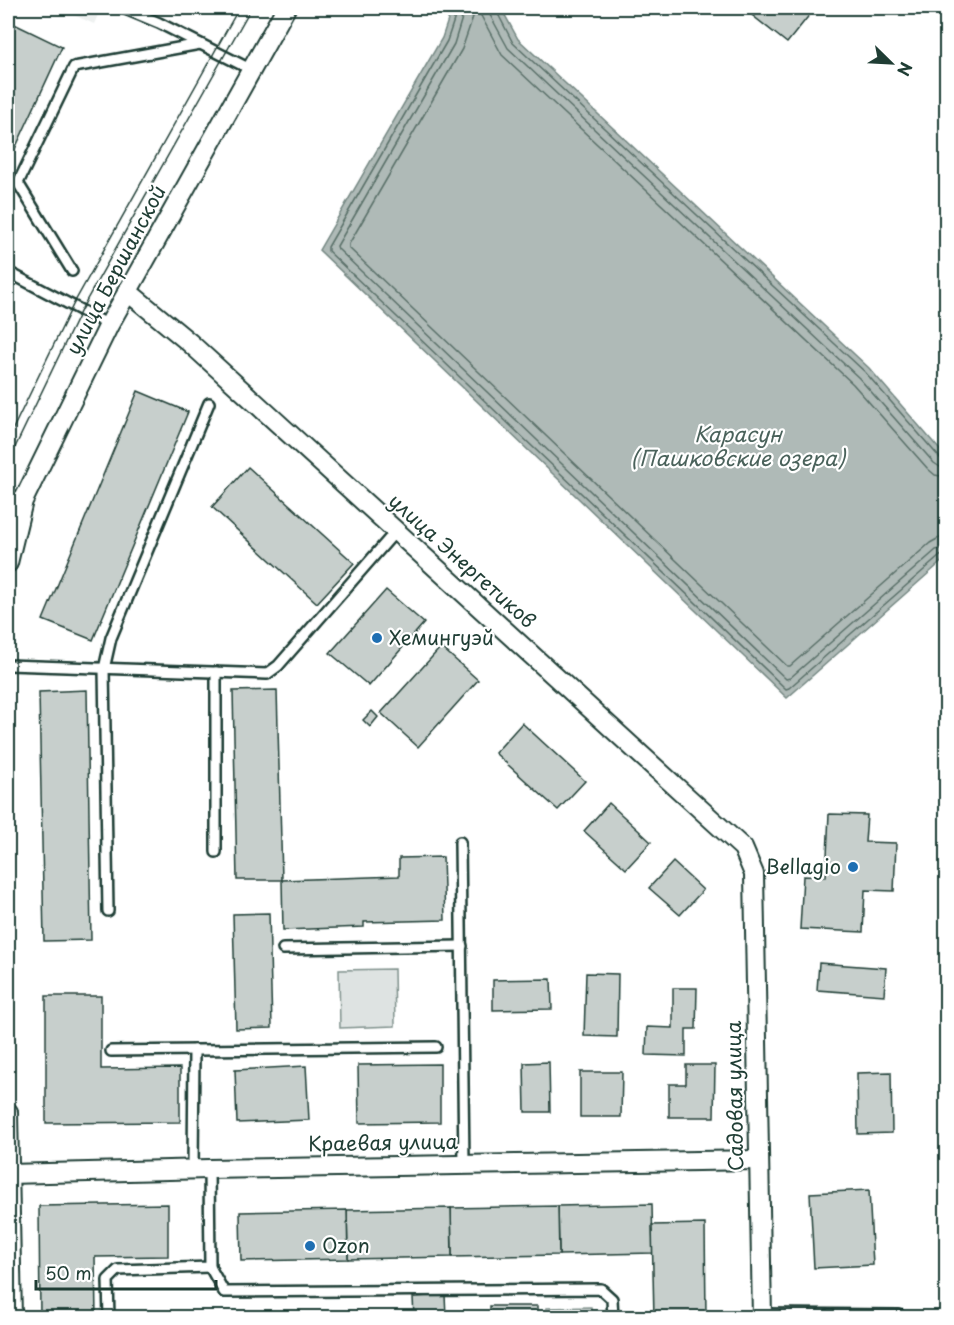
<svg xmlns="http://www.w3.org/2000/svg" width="954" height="1325" font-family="'Playpen Sans',sans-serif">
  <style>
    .built { fill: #eef1f0 }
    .green { fill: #dee3e2; stroke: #7e908b; stroke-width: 1.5 }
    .water { fill: #afbab7; stroke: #758883; stroke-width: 1.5 }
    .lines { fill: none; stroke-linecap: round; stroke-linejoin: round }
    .shore { stroke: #596f68; stroke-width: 1.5 }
    .building { fill: #c7cfcc; stroke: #1f3d34; stroke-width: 1.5 }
    .service-casing { stroke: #1f3d34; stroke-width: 14 }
    .minor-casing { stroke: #1f3d34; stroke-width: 22 }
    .service { stroke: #fff; stroke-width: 9 }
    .minor { stroke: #fff; stroke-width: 18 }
    .tram { stroke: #1f3d34; stroke-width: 1.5 }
    .poi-dot { fill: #1f6fb2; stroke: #fff; stroke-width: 2 }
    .labels { text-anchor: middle; stroke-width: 4.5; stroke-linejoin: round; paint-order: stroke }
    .street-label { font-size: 20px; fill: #1f3d34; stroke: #fff }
    .poi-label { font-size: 20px; fill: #1f3d34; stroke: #fff; text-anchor: start }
    .water-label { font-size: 21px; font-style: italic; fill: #4a625b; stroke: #fff }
  </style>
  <rect width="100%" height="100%" fill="#fff"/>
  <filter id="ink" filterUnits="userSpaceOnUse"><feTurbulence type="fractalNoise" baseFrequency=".0167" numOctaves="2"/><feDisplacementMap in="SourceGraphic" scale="12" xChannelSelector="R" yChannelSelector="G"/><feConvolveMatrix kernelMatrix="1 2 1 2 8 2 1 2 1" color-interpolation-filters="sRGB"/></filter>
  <g filter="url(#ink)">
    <path class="built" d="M58,8H101L94,24Z"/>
    <g class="green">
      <path d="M394,969L395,1026L340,1028L339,970Z"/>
      <path d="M591,1307L592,1317H546V1308Z"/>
    </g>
    <path class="water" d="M452,8H501L518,39L869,368L946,457V558L787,698L319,250L442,38Z"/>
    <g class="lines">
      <g class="shore">
        <path d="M458,8L447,41L328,247V251L786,689L789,688L940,556L946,554"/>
        <path d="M465,8L454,44L337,246L338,249L786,679L790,678L936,550L946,547"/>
        <path d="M489,8L490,15L508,48L859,378L934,463L940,467L946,468"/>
        <path d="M496,8L497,12L513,43L865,372L940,458L946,460"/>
        <path d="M946,477L935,475L928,469L853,384L502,55L479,12L475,11L462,49L349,244V248L787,666H790L930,543L939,538H946"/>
      </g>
    </g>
    <g class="building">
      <path d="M752,8H815L787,43L748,12Z"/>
      <path d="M8,21L62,47L8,164Z"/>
      <path d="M138,391L188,412L93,640L43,620Z"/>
      <path d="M248,467L354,563L317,603L212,507Z"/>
      <path d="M386,590L424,623L369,686L330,653Z"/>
      <path d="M441,647L478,680L418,747L381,713Z"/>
      <path d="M87,690L91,940L44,941L39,692Z"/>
      <path d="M277,690L282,880H237L233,691Z"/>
      <path d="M372,711L378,717L370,727L363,720Z"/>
      <path d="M522,723L585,781L558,810L495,753Z"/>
      <path d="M609,803L651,842L626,869L584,831Z"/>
      <path d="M829,814L867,815L865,842L896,843L894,891L865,890L863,932L800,929L803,876L826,877Z"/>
      <path d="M443,857L445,920L364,922V927L283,930L282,880L399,876V858Z"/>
      <path d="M673,862L703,890L680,915L649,888Z"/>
      <path d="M269,913L272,1028L236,1029L233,914Z"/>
      <path d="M819,963L886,968L884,995L817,990Z"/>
      <path d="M586,973L618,974L617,1037L584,1036Z"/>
      <path d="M551,979L552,1009L493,1010V980Z"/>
      <path d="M673,988H697L696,1029H686V1056L646,1055L647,1027L673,1028Z"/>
      <path d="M46,996H101V1069L180,1068V1122L46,1123Z"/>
      <path d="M549,1062L550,1112H525L524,1063Z"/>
      <path d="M440,1064V1122L359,1123L358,1065Z"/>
      <path d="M686,1065H715L714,1117H669V1084H686Z"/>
      <path d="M306,1066L309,1120L237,1123L235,1070Z"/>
      <path d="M580,1072H622L621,1117H580Z"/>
      <path d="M891,1072L892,1133L858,1134L857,1073Z"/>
      <path d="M869,1190L873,1265L814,1268L810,1193Z"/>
      <path d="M168,1204V1256L95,1257L96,1318H40L39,1206Z"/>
      <path d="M652,1204L653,1253L559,1255L558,1206Z"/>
      <path d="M558,1206L559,1255L452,1257L451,1208Z"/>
      <path d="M451,1208L452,1257L348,1259L347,1210Z"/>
      <path d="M347,1210L348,1259L241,1261L240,1212Z"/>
      <path d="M705,1224L706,1317L654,1318L652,1225Z"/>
      <path d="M445,1295L446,1317L414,1318L413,1297Z"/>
      <rect x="490" y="1306" width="47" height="12"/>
    </g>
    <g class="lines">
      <g class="service-casing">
        <g id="service">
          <path d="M123,8L159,23L252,70"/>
          <path d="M72,271L18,183L74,67L200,44"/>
          <path d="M8,272L109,325"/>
          <path d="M8,493L23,501"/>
          <path d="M8,665L267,674L278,666L395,532"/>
          <path d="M216,672V852"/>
          <path d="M460,842L464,1164"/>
          <path d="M108,911L104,669L111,638L209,403"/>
          <path d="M283,949L462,946"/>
          <path d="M111,1051L436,1047"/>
          <path d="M193,1169L194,1050"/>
          <path d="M210,1267L224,1292L601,1289L612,1299L613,1318"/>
          <path d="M762,1314L899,1315L901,1318"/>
          <path d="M109,1318L108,1280L118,1270L210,1267L209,1169"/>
        </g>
      </g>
      <g class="minor-casing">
        <g id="minor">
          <path d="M127,291L190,343L743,848L754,874L762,1318"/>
          <path d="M8,563L23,501L109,325L286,8"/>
          <path d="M8,1112L12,1318"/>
          <path d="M8,1174L209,1169L759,1160"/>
        </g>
      </g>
      <use href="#service" class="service"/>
      <use href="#minor" class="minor"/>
      <g class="tram">
        <path d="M8,439L73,305L239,8"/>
        <path d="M8,462L81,310L251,8"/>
      </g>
    </g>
  </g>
  <g class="poi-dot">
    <circle cx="377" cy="638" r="6"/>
    <circle cx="853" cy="867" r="6"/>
    <circle cx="310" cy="1246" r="6"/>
  </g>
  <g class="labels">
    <g class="street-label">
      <text transform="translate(116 270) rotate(-62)" y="7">улица Бершанской</text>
      <text transform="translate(462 561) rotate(42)" y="7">улица Энергетиков</text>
      <text transform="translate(735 1096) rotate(-91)" y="7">Садовая улица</text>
      <text transform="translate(383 1143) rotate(-1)" y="7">Краевая улица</text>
    </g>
    <g class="poi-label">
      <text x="389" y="645">Хемингуэй</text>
      <text x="841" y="874" text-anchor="end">Bellagio</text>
      <text x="322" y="1253">Ozon</text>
    </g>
    <g class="water-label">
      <text x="738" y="442">Карасун<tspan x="738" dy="24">(Пашковские озера)</tspan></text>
    </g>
  </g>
  <rect width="954" height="1325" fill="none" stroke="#fff" stroke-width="30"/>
  <rect x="15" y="15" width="924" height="1295" fill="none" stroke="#1f3d34" stroke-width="2" filter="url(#ink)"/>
  <g transform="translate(891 63) rotate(114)" stroke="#ffffff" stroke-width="4.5" paint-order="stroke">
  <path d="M0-4.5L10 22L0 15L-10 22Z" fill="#1f3d34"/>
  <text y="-9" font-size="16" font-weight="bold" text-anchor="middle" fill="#1f3d34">N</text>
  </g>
  <path d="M36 1280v9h180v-9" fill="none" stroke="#1f3d34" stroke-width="3"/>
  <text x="45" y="1280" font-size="18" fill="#1f3d34" stroke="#ffffff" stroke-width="4.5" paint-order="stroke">50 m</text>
</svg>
